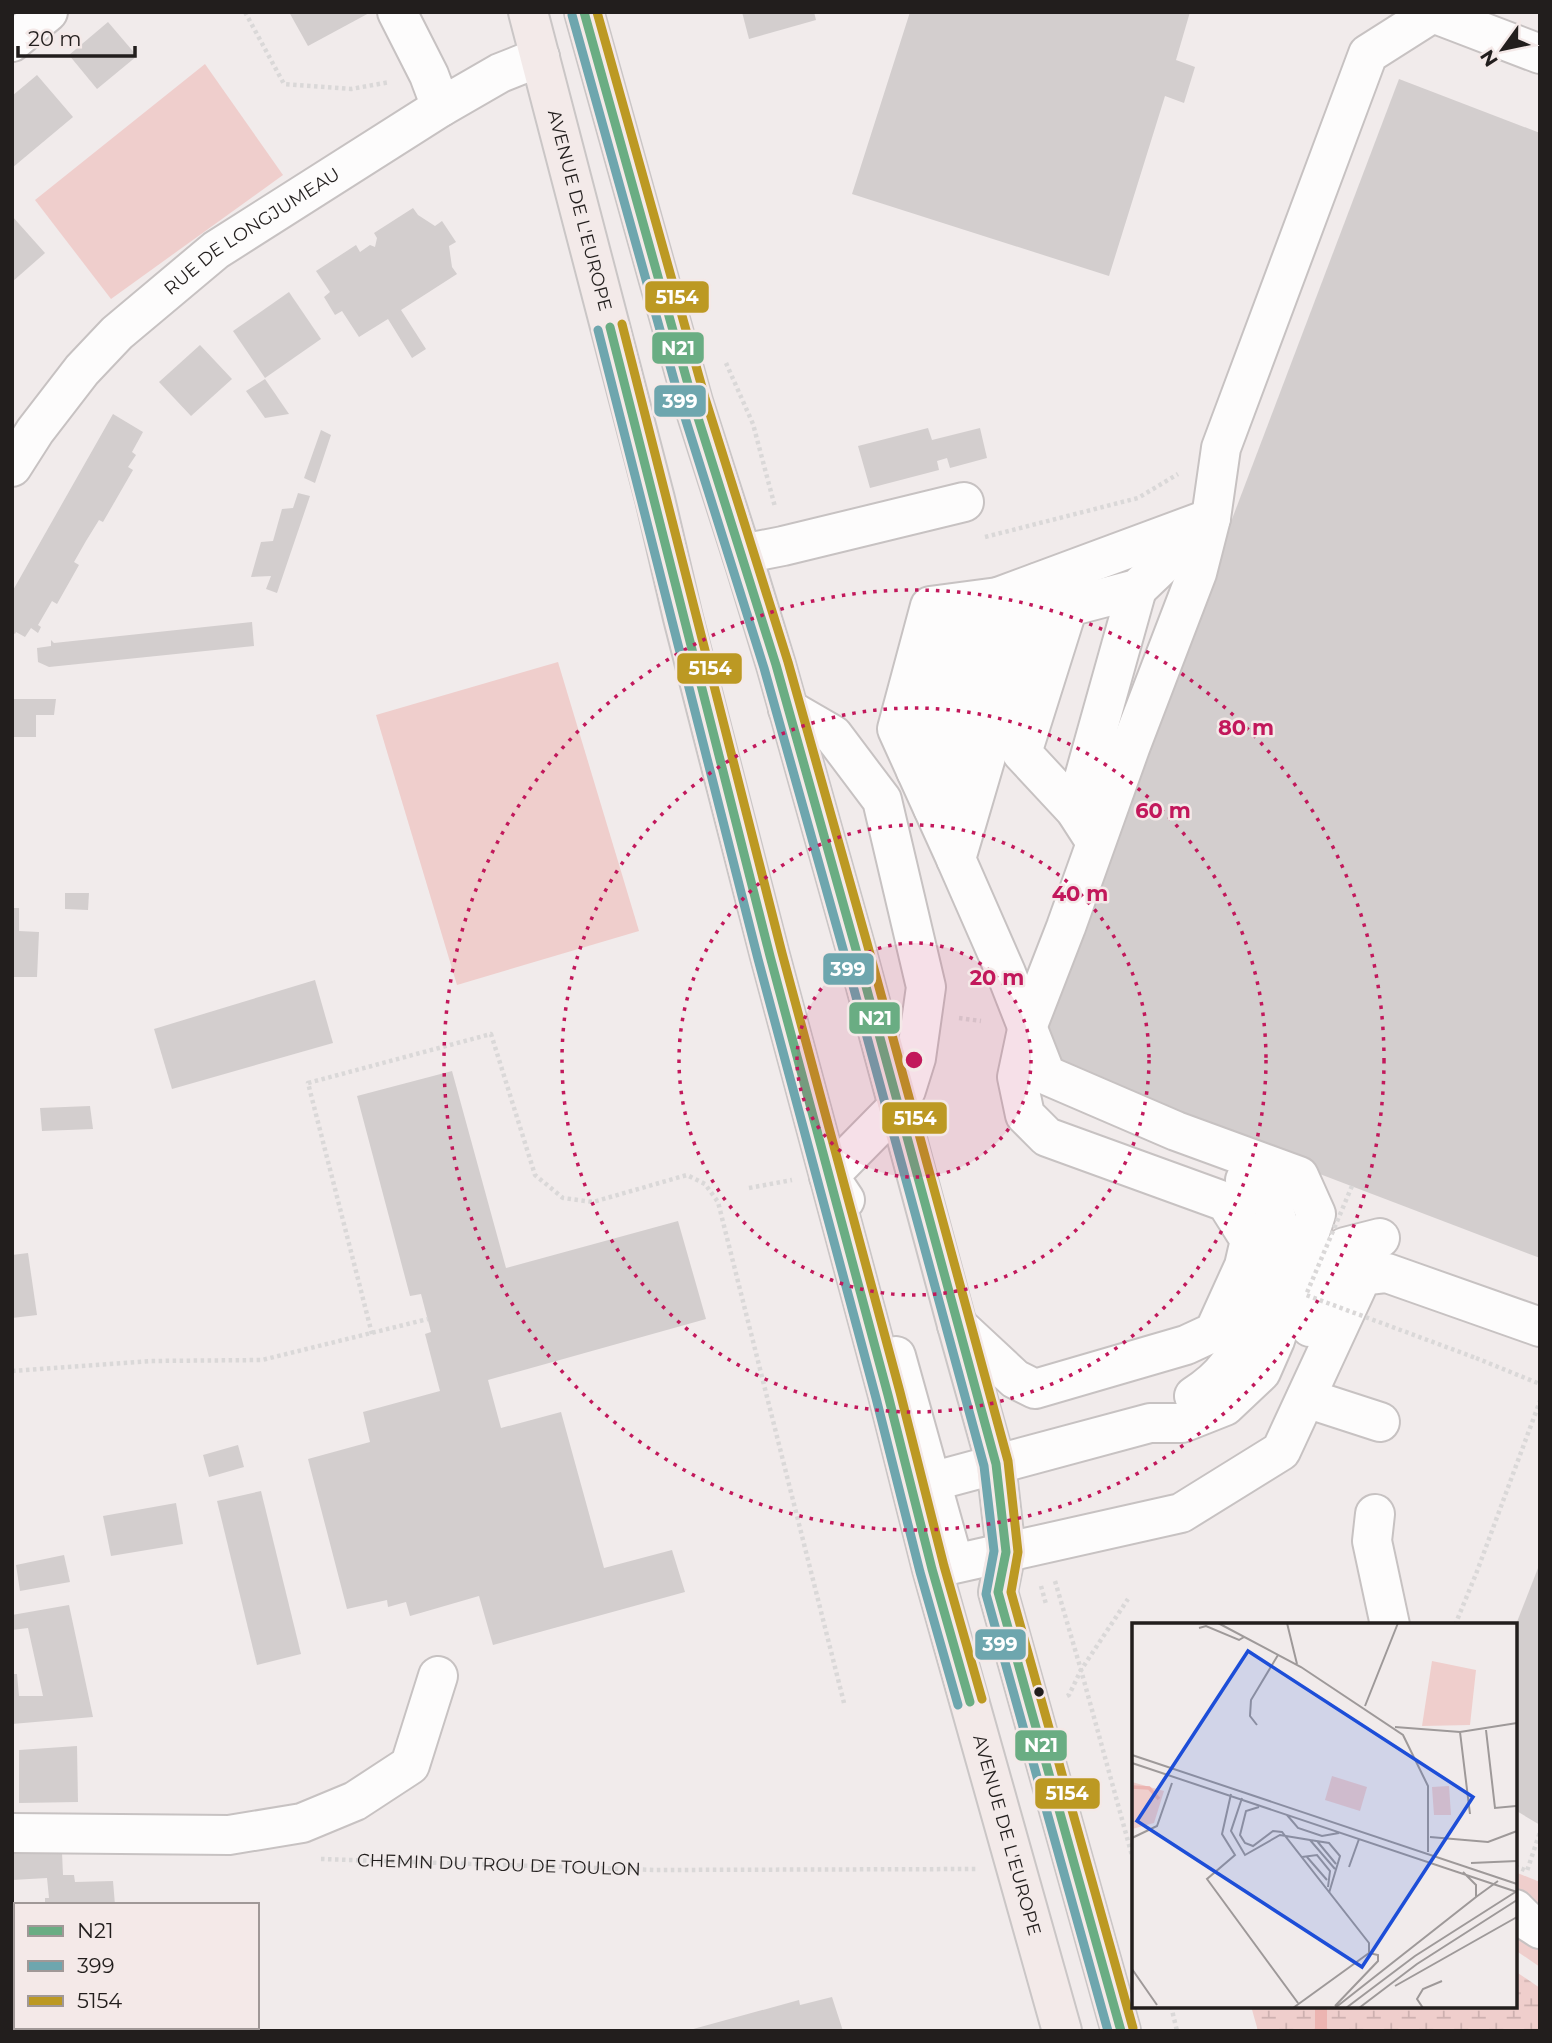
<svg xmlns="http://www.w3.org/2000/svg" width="1552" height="2043" font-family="Montserrat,sans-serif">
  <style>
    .green { fill: #efcecc }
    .wetland { fill: url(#wetland-marsh) }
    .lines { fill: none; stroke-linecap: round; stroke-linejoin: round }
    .stream { stroke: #ecb4b1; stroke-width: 12 }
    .building { fill: #d3cece }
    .minor-casing { stroke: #c7c2c2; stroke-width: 42 }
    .major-casing { stroke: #cac6c6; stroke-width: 42 }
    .path { stroke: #dad8d8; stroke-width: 4.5; stroke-dasharray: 3.5 3.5; stroke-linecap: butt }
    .minor { stroke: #fdfcfc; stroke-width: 38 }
    .major { stroke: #f3eae9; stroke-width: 38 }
    .path-bridge { stroke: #dad8d8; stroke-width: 4.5; stroke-dasharray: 3.5 3.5; stroke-linecap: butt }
    .bus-1-casing { stroke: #f4e9e8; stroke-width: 14 }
    .bus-2-casing { stroke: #f4e9e8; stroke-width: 14 }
    .bus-3-casing { stroke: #f4e9e8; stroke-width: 14 }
    .bus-1 { stroke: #6aad83; stroke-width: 9 }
    .bus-2 { stroke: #6ea6ae; stroke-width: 9 }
    .bus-3 { stroke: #bc9923; stroke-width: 9 }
    .ring { fill: none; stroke: #c2185b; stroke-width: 3.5; stroke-dasharray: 3.5 7 }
    .bus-dot { fill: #221e1d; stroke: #f4e9e8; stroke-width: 2.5 }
    .labels { text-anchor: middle; stroke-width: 5; stroke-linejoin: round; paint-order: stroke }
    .street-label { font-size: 18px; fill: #221e1d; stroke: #f4e9e8 }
    .inset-river { fill: none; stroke: #ecb4b1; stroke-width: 3.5 }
    .inset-road { fill: none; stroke: #9e9999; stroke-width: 2 }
    .view { fill: #1d4ed8; fill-opacity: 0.15; stroke: #1d4ed8; stroke-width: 3.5 }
    .inset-edge { fill: none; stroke: #221e1d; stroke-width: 3.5 }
    .centre { fill: #c2185b; stroke: #f4e9e8; stroke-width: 3.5 }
    .ring-label { font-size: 21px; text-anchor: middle; font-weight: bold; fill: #c2185b; stroke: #f4e9e8; stroke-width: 5; stroke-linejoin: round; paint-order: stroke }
    .line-badge { stroke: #f4e9e8; stroke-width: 2.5 }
    .badge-label { font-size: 19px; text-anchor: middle; font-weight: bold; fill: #fff }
  </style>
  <defs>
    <pattern id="wetland-marsh" width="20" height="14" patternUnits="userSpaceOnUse" patternTransform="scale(1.75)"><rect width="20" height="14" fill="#efcecc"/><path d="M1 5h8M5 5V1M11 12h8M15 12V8" fill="none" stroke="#cdb0af"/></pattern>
  </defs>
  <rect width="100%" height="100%" fill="#f1ebeb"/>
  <g class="green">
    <path d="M205,64L283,175L111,299L35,200Z"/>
    <path d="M558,662L639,931L457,985L376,715Z"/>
    <path d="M1515,1872L1540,1882V1967L1515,1950Z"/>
  </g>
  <path class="wetland" d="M1515,1971L1540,1988V2031H1258L1251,2006H1515Z"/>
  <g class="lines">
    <path class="stream" d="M1321,2031V2006"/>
  </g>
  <g class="building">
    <path d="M289,12H371L308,46Z"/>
    <path d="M742,12H814L816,20L749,39Z"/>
    <path d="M910,12H1190L1176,60L1195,67L1184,103L1165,96L1109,276L852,194Z"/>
    <path d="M108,22L137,56L97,89L69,55Z"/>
    <path d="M37,75L73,117L12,168V96Z"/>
    <path d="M1399,79L1540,133V1258L1026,1062Z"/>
    <path d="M413,208L418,215L435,226L442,221L456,242L449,246L452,267L457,274L401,310L426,349L412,358L388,319L359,337L342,311L335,315L324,297L330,292L316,271L356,245L360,252L370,245L375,247L377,238L374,233Z"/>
    <path d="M12,216L45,253L12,282Z"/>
    <path d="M289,292L321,339L265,378L233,331Z"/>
    <path d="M200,345L232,379L191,416L159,382Z"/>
    <path d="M265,379L289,414L265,418L246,391Z"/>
    <path d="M113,414L143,432L132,452L136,455L128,467L133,470L103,522L99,520L86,541L74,562L79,565L57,604L52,601L38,625L41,627L38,633L31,628L25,637L16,632L15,634L12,632V592Z"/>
    <path d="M928,428L932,440L980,428L987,458L950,468L947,458L937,461L939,470L870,488L858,446Z"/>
    <path d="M321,430L331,435L315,483L304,478Z"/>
    <path d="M298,493L310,496L277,593L266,589L271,576L251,577L261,542L273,541L282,509L293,508Z"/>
    <path d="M252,622L254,646L49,667L38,662L37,648L51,646V640L54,643Z"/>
    <path d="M12,699H56L54,715H36V737H12Z"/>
    <path d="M65,893H89L88,910L65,909Z"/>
    <path d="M12,908H19V931L39,932L37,977H12Z"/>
    <path d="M315,980L333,1043L172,1089L154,1029Z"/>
    <path d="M452,1071L506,1268L678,1221L706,1319L488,1380L501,1428L561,1412L604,1568L672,1550L685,1592L493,1645L479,1596L410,1616L406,1602L388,1607L387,1600L347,1609L308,1459L370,1442L363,1412L440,1391L425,1334L431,1332L421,1294L410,1296L357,1096Z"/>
    <path d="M90,1106L93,1129L42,1131L40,1108Z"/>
    <path d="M28,1253L37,1315L12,1318V1255Z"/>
    <path d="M238,1445L244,1467L209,1477L203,1455Z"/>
    <path d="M261,1491L301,1654L257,1665L217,1501Z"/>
    <path d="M176,1503L183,1544L111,1556L103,1516Z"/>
    <path d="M64,1555L70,1582L20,1591L16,1565Z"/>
    <path d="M1540,1563V1825L1515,1810V1627Z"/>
    <path d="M69,1605L93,1717L12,1724V1674H17L19,1696H43L28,1628L12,1630V1615Z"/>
    <path d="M77,1746L78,1802L19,1803V1750Z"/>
    <path d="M12,1847L62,1852L63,1875H74L75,1882L113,1881L115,1905H45V1898H49L47,1878L12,1880Z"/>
    <path d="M16,1923V1961H12V1924Z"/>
    <path d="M832,1997L843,2031H686L799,2000L800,2005Z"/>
  </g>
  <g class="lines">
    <g class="minor-casing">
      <g id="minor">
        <path d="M397,12L429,75L441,107"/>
        <path d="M1430,12L1540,54"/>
        <path d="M12,42L48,12"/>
        <path id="s2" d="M12,467L35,431L82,370L117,333L216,250L441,107L500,73L540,57"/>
        <path d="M742,554L783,546L964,502"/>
        <path d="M788,709L833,735L882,800L926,987L916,1058L906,1090L898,1106L829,1176L845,1200"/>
        <path d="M916,771L966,602"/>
        <path d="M933,808L998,597"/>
        <path d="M1075,810L1137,589"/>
        <path d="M1095,841L1075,810L1022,753L1068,607L1137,589L1199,530"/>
        <path d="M956,859L897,729L930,606L998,597L1211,518"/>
        <path d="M957,1325L1015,1379L1035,1389L1186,1345L1214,1332L1244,1266L1250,1240L1226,1202L1047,1137L1025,1115L1017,1077L1028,1025L1066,927L1130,748L1197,573L1211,518L1221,448L1368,54L1431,14"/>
        <path d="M1310,1327L1345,1247L1380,1238"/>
        <path d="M1214,1332L1255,1313L1283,1239L1272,1203L1245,1180"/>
        <path d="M896,1356L954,1564L1181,1513L1281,1451L1362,1276L1387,1273L1540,1327"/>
        <path d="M1194,1396C1232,1372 1237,1351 1255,1313"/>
        <path d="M1306,1398L1380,1422"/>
        <path d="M912,1487L1150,1423H1182L1225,1406L1261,1372L1275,1340L1316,1214L1299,1176L1176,1131L1046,1075L1006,973L956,859L1037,583"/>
        <path d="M1375,1514L1372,1541L1390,1625"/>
        <path d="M12,1833L229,1835L302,1823L355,1801L410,1765L438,1676"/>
        <path d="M1515,1909L1526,1920L1540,1929"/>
      </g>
    </g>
    <g class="major-casing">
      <g id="major">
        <path id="s3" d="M528,12L655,499L683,618L770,956L888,1395L932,1569L1062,2031"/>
        <path d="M584,12L693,402L746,567L776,665L855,946L957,1325L996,1464L1006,1552L998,1592L1121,2031"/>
      </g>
    </g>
    <g class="path">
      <path d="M245,12L284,84L351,89L390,82"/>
      <path d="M726,363L753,424L775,507"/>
      <path d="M985,537L1138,498L1178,474"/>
      <path d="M959,1018L981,1021"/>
      <path d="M749,1188L792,1180"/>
      <path d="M372,1334L308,1083L491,1034L535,1175L563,1198L593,1202L687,1175L705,1184L718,1202L844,1703"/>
      <path d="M1476,1358L1540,1384"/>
      <path d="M12,1371L151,1361L262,1360L428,1319"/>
      <path d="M1055,1581L1081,1670L1134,1863"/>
      <path d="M1041,1586L1046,1604"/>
      <path d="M1455,1625L1476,1574L1540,1401"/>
      <path d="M1067,1696L1069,1695L1081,1670L1128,1599"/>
      <path id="s1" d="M321,1859L655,1870L978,1869"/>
      <path d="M1515,1866L1527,1871L1540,1832"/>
      <path d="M1171,2006L1177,2031"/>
    </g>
    <use href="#minor" class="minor"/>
    <use href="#major" class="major"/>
    <path class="path-bridge" d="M1352,1186L1306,1295L1476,1358"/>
    <g class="bus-1-casing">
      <g id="bus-1">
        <path d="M584,12L693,402L776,665L855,946L996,1464L1006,1552L998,1592L1121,2031"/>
        <path d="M610,327L770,956L888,1395L932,1569L970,1702"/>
      </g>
    </g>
    <g class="bus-2-casing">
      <g id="bus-2">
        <path d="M572,15L681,405L764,668L843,949L984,1466L994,1551L986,1594L1108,2031"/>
        <path d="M598,330L758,959L876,1398L920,1572L958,1705"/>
      </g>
    </g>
    <g class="bus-3-casing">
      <g id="bus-3">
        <path d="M597,12L705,398L788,662L867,943L1008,1461L1018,1552L1011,1592L1133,2028"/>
        <path d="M622,324L782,953L900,1392L944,1566L982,1699"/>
      </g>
    </g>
    <use href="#bus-1" class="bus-1"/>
    <use href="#bus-2" class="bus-2"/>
    <use href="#bus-3" class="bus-3"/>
  </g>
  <circle cx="914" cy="1060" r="117" fill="#c2185b" fill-opacity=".12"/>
  <g class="ring">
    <circle cx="914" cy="1060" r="117"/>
    <circle cx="914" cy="1060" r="235"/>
    <circle cx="914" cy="1060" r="352"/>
    <circle cx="914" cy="1060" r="470"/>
  </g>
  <circle class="bus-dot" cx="1039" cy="1692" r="6"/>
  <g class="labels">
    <g class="street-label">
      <text dy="6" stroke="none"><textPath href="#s3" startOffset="205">AVENUE DE L'EUROPE</textPath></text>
      <text dy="6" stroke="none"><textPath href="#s2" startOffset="340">RUE DE LONGJUMEAU</textPath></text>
      <text dy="6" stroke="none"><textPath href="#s3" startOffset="1885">AVENUE DE L'EUROPE</textPath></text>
      <text dy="6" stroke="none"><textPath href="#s1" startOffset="178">CHEMIN DU TROU DE TOULON</textPath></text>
    </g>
  </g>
  <g transform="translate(1132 1623)">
    <rect width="385" height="385" fill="#f1ebeb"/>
    <path d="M300,38L344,47L338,102L290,103ZM200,153L235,164L228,188L193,177ZM317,163L319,192H302L300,164Z" fill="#efcecc"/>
    <path d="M0,159L32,168L22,200L0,206Z" fill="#efcecc"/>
    <path class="inset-river" d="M0,164L17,165L27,176"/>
    <path class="inset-road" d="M86,0L169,44L271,112L296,163V229M155,0L165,41M67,5L74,3L107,17L112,14M233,83L266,0M125,102L118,93L119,77L146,32M263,104L328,109L385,100M354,107L363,185L384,183M328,109L338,191M0,132L385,261M0,140L385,269M99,171L90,211L103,232L75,256L166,380M110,175L99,208L113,232L148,212L178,217L203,246M127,184L114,188L108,212L113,220L121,223L141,208L150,209L237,320V330M155,192L166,205L190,213L207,210M298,214L356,219L385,208M0,215L25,203L40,160M178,217L197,220L208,233L197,270M185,218L204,241M170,234L185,232L198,248L196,264M175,234L195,257M339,240L385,238M217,244L227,216M344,274L366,258M0,346L25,382M263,363L385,294M203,383L246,338V332L237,330M161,385L237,330M203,385L344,274V262L331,249M214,385L283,333L385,268M227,385L285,341L385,277M291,385L285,376L291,366L310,358"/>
    <path class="view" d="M116,28L341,174L230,344L5,198Z"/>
    <rect width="385" height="385" class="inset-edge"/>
  </g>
  <circle cx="914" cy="1060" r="10" class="centre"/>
  <g class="ring-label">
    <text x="1246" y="735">80 m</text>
    <text x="1163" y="818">60 m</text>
    <text x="1080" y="901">40 m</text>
    <text x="997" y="985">20 m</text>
  </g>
  <g class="line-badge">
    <rect x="644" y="280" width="66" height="34" rx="7" fill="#bc9923"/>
    <rect x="651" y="331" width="54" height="34" rx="7" fill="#6aad83"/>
    <rect x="653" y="384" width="54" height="34" rx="7" fill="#6ea6ae"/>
    <rect x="676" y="652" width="67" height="33" rx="7" fill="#bc9923"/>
    <rect x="822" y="952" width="53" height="34" rx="7" fill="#6ea6ae"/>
    <rect x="848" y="1001" width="53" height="34" rx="7" fill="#6aad83"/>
    <rect x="881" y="1101" width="67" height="34" rx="7" fill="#bc9923"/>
    <rect x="974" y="1628" width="53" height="33" rx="7" fill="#6ea6ae"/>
    <rect x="1014" y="1729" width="54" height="33" rx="7" fill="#6aad83"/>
    <rect x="1034" y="1777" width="67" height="33" rx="7" fill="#bc9923"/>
  </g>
  <g class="badge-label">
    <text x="677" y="304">5154</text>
    <text x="678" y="355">N21</text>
    <text x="680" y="408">399</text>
    <text x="710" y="675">5154</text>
    <text x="848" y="976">399</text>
    <text x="875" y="1025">N21</text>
    <text x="915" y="1125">5154</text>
    <text x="1000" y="1651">399</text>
    <text x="1041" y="1752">N21</text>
    <text x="1067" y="1800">5154</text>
  </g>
  <rect width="1552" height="2043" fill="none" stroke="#221e1d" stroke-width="28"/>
  <rect x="14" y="1903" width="245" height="126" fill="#f4e9e8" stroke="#a09897" stroke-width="2"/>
  <rect x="28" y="1926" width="35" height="10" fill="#6aad83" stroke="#a09897" stroke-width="2"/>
  <text x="77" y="1938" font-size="21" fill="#221e1d">N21</text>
  <rect x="28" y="1961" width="35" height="10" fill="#6ea6ae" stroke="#a09897" stroke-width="2"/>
  <text x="77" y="1973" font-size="21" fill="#221e1d">399</text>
  <rect x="28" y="1996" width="35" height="10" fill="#bc9923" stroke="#a09897" stroke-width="2"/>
  <text x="77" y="2008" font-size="21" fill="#221e1d">5154</text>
  <g transform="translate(1503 49) rotate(237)" stroke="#f4e9e8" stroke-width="5" paint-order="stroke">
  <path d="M0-5L12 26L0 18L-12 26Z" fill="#221e1d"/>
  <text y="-10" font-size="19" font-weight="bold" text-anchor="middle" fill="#221e1d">N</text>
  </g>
  <path d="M18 46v10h117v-10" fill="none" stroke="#221e1d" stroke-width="3.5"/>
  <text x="28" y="46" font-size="21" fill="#221e1d" stroke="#f4e9e8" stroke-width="5" paint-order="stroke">20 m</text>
</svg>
